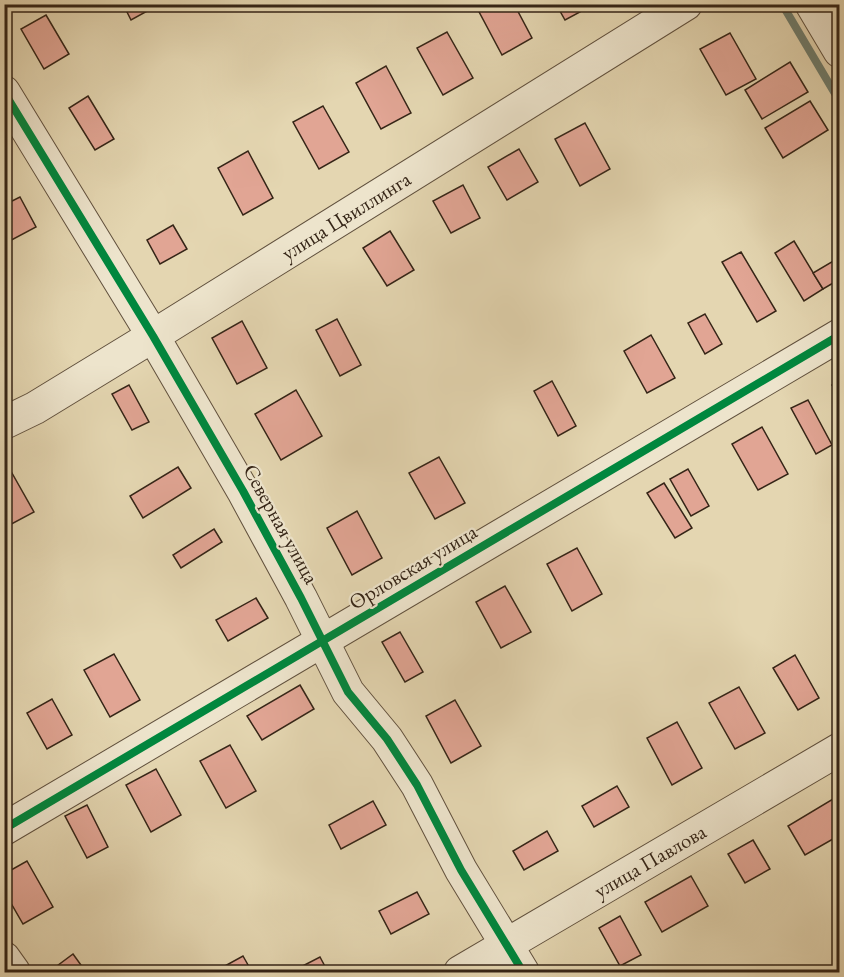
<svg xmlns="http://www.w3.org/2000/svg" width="844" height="977" font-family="'EB Garamond',serif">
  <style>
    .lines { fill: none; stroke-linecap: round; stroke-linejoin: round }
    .stream { stroke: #6f7e6f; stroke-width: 8 }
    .building { fill: #e1a594; stroke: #352517; stroke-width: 1.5 }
    .minor-casing { stroke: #61513e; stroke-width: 34 }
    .tertiary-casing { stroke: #61513e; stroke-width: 35 }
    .minor { stroke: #ede4cc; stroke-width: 32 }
    .tertiary { stroke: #ede4cc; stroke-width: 33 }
    .cycleway-casing { stroke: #ede4cc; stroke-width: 11 }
    .cycleway { stroke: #00873e; stroke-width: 8 }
    .labels { text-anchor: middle; stroke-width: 4.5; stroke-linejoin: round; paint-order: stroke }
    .street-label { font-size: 21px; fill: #352517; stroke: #ede4cc }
  </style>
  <rect width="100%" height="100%" fill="#e4d6b1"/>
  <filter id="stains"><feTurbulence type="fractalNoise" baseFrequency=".00333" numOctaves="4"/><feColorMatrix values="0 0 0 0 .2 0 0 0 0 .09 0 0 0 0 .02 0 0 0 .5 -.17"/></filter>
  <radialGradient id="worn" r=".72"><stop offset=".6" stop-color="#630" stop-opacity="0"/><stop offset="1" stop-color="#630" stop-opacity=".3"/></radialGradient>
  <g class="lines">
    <path class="stream" d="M782,4L840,102"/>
  </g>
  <g class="building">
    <path d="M123,4H148L151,9L131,20Z"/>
    <path d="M484,4H514L532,38L502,55L477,8Z"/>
    <path d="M556,4H576L580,12L565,20Z"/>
    <path d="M46,15L69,54L44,69L21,29Z"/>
    <path d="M447,32L473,78L443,95L417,48Z"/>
    <path d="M730,33L756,79L726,95L700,49Z"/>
    <path d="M790,62L808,92L762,119L745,90Z"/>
    <path d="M386,66L411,113L381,129L356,83Z"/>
    <path d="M88,96L114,139L95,150L69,108Z"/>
    <path d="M810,101L828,130L783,158L765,128Z"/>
    <path d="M323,106L349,152L319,169L293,122Z"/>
    <path d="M585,123L610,169L580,186L555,139Z"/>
    <path d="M519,149L538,182L507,200L488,167Z"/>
    <path d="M248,151L273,198L243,215L218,168Z"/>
    <path d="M463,185L480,218L451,233L433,201Z"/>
    <path d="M20,197L36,227L4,244V205Z"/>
    <path d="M173,225L187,249L160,264L147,240Z"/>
    <path d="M390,231L414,270L387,286L363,248Z"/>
    <path d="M794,241L823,289L804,301L775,253Z"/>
    <path d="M741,252L776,311L757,322L722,262Z"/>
    <path d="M840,257V279L823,289L813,273Z"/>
    <path d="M705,314L722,344L705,354L688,323Z"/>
    <path d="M337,319L361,365L340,376L316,330Z"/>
    <path d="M242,321L267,368L237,384L212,338Z"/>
    <path d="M651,335L675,378L647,393L624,351Z"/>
    <path d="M552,381L576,426L558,436L534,391Z"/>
    <path d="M840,381V397L832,385Z"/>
    <path d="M129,385L149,422L132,430L112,394Z"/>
    <path d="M296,390L322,436L281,460L255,414Z"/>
    <path d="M808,400L832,445L816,454L791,408Z"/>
    <path d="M762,427L788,474L758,490L732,444Z"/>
    <path d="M439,457L465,503L435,519L409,473Z"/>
    <path d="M8,466L34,512L4,528V468Z"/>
    <path d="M178,467L191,488L143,518L130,496Z"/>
    <path d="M688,469L709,506L691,516L670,479Z"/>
    <path d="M664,483L692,528L675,538L647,493Z"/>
    <path d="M357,511L382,558L352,575L327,528Z"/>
    <path d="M214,529L222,542L181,568L173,555Z"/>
    <path d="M577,548L602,594L572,611L547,564Z"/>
    <path d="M505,586L531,632L501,648L476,602Z"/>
    <path d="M256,598L268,618L228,641L216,620Z"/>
    <path d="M400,632L423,672L405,682L382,642Z"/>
    <path d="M114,654L140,700L110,717L84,670Z"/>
    <path d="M795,655L819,698L798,710L773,668Z"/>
    <path d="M300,685L314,709L262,740L247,716Z"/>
    <path d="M739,687L765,733L735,749L709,703Z"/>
    <path d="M52,699L72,735L47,749L27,713Z"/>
    <path d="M455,700L481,746L451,763L426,716Z"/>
    <path d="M677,722L702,768L672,785L647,738Z"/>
    <path d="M230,745L256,791L226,808L200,761Z"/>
    <path d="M156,769L181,815L151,832L126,785Z"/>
    <path d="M617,786L629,807L594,827L582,806Z"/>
    <path d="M833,799L840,810V835L805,855L788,826Z"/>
    <path d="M373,801L386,825L341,849L329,825Z"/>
    <path d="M87,805L108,847L87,858L65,816Z"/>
    <path d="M547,831L558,851L524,870L513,851Z"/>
    <path d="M753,840L770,869L745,883L728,854Z"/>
    <path d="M27,861L53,907L23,924L4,891V874Z"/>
    <path d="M691,876L708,906L662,932L645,902Z"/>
    <path d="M417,892L429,914L391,934L379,911Z"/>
    <path d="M620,916L641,955L620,966L599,928Z"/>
    <path d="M73,954L86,972H55L53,969Z"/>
    <path d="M243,956L252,972H214Z"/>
    <path d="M320,957L328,972H291Z"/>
  </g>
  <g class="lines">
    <g class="minor-casing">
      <g id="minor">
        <path d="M4,92L153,336L243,491L301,598L348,692L387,739L417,785L461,870L523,972"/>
        <path d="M4,423L35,408L153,336L686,4"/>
        <path d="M4,829L840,335"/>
        <path d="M4,958L14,972"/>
        <path d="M460,972L840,749"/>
      </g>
    </g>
    <g class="tertiary-casing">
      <path id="tertiary" d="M812,4L840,51"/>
    </g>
    <use href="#minor" class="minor"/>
    <use href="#tertiary" class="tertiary"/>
    <g class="cycleway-casing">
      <g id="cycleway">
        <path d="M4,92L153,336L243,491L301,598L348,692L387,739L417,785L461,870L523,972"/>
        <path d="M4,829L840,335"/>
      </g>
    </g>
    <use href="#cycleway" class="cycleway"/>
  </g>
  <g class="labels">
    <g class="street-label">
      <text transform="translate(346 216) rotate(-32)" y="7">улица Цвиллинга</text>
      <text transform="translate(281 524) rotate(61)" y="7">Северная улица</text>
      <text transform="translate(413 567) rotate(-31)" y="7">Орловская улица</text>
      <text transform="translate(650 861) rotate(-30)" y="7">улица Павлова</text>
    </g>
  </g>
  <rect width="844" height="977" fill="none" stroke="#e4d6b1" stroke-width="24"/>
  <rect x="6" y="6" width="832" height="965" fill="none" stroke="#352517" stroke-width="3"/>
  <rect x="12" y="12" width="820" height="953" fill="none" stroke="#352517" stroke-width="1.5"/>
  <rect width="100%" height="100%" filter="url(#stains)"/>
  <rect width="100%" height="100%" fill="url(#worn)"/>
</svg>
